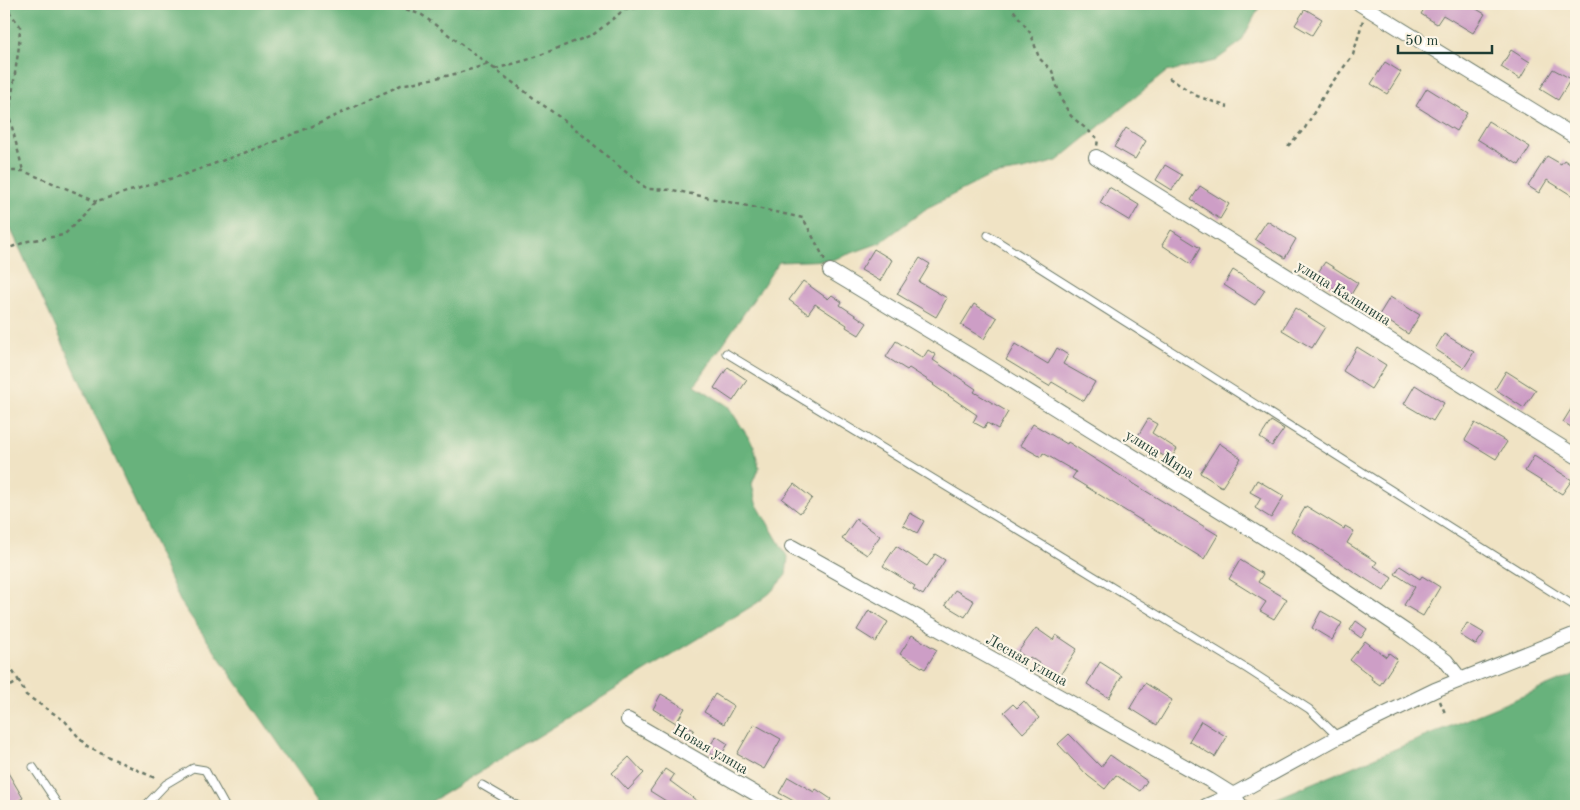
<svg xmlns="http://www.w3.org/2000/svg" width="1580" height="810" font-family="'Old Standard TT',serif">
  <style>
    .forest { fill: #67b27c; stroke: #437858 }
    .building { fill: #cd9ec6 }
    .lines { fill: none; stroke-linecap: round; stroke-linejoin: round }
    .lane-casing { stroke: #687766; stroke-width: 9 }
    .street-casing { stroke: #687766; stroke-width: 16 }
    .path { stroke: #687766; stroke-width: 2.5; stroke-dasharray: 4 4; stroke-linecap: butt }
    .lane { stroke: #fff; stroke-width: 7 }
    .street { stroke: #fff; stroke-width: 14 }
    .labels { text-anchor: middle; stroke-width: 4.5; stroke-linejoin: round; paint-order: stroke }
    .street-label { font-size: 15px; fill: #1f3d34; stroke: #fcf5e5 }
  </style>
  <rect width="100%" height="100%" fill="#fcf5e5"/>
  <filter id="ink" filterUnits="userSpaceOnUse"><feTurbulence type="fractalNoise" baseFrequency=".02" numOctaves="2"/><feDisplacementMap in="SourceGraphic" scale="10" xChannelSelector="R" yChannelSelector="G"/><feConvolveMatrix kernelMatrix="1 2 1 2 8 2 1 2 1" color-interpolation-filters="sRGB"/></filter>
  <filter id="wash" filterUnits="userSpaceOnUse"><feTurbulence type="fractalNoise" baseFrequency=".0096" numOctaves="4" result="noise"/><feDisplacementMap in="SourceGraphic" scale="20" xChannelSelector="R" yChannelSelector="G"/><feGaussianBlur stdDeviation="1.12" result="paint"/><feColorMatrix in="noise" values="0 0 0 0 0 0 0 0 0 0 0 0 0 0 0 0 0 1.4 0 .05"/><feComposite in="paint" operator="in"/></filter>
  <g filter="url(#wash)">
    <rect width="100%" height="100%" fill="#f0e3c4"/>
    <g class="forest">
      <path d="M4,4H1261L1241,42L1215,61L1166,72L1057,161L1024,170L992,175L927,208L880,243L832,260L779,262L695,385L728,406L754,446L759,467L752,484L756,503L788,558L786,575L770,593L757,603L424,806H322L180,601L4,214Z"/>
      <path d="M1576,674V806H1489L1485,804L1484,806H1258Z"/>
    </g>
    <g id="blocks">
      <g class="building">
        <path d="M1427,4H1468L1485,14L1473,33L1443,15L1437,24L1421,14Z"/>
        <path d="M1305,9L1322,19L1312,35L1295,25Z"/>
        <path d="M1511,50L1530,62L1520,79L1501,67Z"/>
        <path d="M1385,62L1401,72L1387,94L1371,84Z"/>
        <path d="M1553,69L1571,79L1558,100L1540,89Z"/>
        <path d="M1427,88L1467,113L1456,131L1416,106Z"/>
        <path d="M1488,121L1530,147L1519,165L1477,139Z"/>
        <path d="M1126,128L1146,141L1135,159L1114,147Z"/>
        <path d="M1547,156L1561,164L1564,160L1576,168V198L1547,180L1539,193L1528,186Z"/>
        <path d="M1165,165L1182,175L1172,190L1156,180Z"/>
        <path d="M1200,186L1229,204L1220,219L1191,200Z"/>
        <path d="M1109,187L1139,205L1130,221L1100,203Z"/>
        <path d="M1267,221L1296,239L1285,258L1255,239Z"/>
        <path d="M1171,230L1200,248L1191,264L1162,245Z"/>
        <path d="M874,249L892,260L880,281L861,270Z"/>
        <path d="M920,258L930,264L919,282L947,298L936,317L897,294Z"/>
        <path d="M1325,262L1358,283L1349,298L1315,277Z"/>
        <path d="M1233,270L1265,290L1255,305L1224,285Z"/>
        <path d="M803,281L828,299L832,295L842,302L840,305L867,323L859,335L846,327L847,325L815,304L808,314L789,300Z"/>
        <path d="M1390,297L1420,315L1408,334L1379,315Z"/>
        <path d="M974,304L997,318L984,339L961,325Z"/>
        <path d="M1295,308L1325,327L1312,348L1282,330Z"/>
        <path d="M1444,334L1474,352L1464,368L1435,349Z"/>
        <path d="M896,341L923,358L928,350L936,355L933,360L976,389L974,392L1008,412L998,429L987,423L984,428L973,422L977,415L933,385L934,384L909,368L907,370L886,357Z"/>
        <path d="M1015,344L1048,364L1057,348L1068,355L1063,364L1095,382L1084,401L1052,382L1049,386L1006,360Z"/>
        <path d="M1357,347L1386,365L1371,389L1343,371Z"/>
        <path d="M728,367L747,380L733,401L714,388Z"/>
        <path d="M1506,371L1536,390L1524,408L1495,389Z"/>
        <path d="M1415,385L1444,403L1433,421L1404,404Z"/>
        <path d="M1576,401V430L1563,422Z"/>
        <path d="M1148,419L1157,424L1152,433L1177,449L1170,460L1145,444L1136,439Z"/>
        <path d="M1271,421L1284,429L1272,446L1260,438Z"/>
        <path d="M1475,423L1507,442L1496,459L1465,440Z"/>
        <path d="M1033,424L1067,444L1068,442L1126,479L1218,535L1204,559L1072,478L1076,472L1043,453L1041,457L1020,445Z"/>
        <path d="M1219,443L1241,458L1222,487L1200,473Z"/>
        <path d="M1534,456L1572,480L1562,494L1525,471Z"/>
        <path d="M1257,480L1284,496L1271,518L1255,508L1261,498L1250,492Z"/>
        <path d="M794,484L812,498L800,513L782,499Z"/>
        <path d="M1306,506L1344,529L1345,526L1354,531L1347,543L1377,562L1374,566L1392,578L1384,591L1291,531Z"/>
        <path d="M910,513L924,521L917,533L903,525Z"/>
        <path d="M856,519L880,536L867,555L842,539Z"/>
        <path d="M896,546L927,566L935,554L945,560L923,595L913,589L915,586L883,566Z"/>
        <path d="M1240,560L1263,574L1258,582L1287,599L1274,619L1260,611L1266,602L1229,579Z"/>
        <path d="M1400,566L1420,579L1422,576L1440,587L1423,616L1404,605L1415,587L1395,574Z"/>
        <path d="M955,590L974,601L965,617L945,605Z"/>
        <path d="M869,610L888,622L876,642L857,630Z"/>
        <path d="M1321,611L1342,623L1332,640L1312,628Z"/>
        <path d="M1356,621L1367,629L1361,638L1350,630Z"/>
        <path d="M1467,623L1484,633L1476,645L1460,635Z"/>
        <path d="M1036,628L1053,640L1056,635L1077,649L1059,677L1030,657L1028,659L1018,652Z"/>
        <path d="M912,635L937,650L925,669L900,654Z"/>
        <path d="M1365,641L1386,657L1389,653L1397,659L1380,685L1371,679L1372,677L1350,660Z"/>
        <path d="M1100,662L1122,676L1109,698L1087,684Z"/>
        <path d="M1145,683L1172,700L1157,725L1130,708Z"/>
        <path d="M661,694L685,708L676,723L653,709Z"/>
        <path d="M715,694L734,706L724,724L704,712Z"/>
        <path d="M1024,701L1039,718L1023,733L1004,712L1013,704L1017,708Z"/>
        <path d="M1201,721L1227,737L1215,757L1189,741Z"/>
        <path d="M681,722L694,730L688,741L674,733Z"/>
        <path d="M754,724L781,739L764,769L737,754Z"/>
        <path d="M1069,734L1101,767L1110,755L1147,781L1140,791L1116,775L1105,789L1088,776L1058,744Z"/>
        <path d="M716,736L728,744L719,759L707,751Z"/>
        <path d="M629,757L644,773L628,790L612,773Z"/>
        <path d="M4,766L23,798L9,806H4Z"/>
        <path d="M665,769L674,775L670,781L704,806H674L650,791Z"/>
        <path d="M788,777L814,792L816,789L831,799L826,806H807L800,802L799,804L779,793Z"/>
      </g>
    </g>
  </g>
  <g filter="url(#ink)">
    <use href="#blocks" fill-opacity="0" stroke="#687766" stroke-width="1"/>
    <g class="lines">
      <g class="lane-casing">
        <g id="lane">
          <path d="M988,235L1576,607"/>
          <path d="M726,353L1247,669L1309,709L1338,737"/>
          <path d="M33,767L59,806"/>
          <path d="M482,785L518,806"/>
          <path d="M145,806L166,784L193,768L205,770L225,806"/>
        </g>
      </g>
      <g class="street-casing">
        <g id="street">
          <path d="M1360,4L1576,137"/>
          <path d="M1096,157L1576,456"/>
          <path d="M830,271L971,356L1297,558L1405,631L1446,661L1460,679"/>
          <path d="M792,547L1209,780L1233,795L1241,806"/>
          <path d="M628,720L777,806"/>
          <path d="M1206,806L1233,795L1338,737L1435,690L1576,634"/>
        </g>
      </g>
      <g class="path">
        <path d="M391,4L422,15L578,131L610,159L647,189L673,190L803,218L825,260"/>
        <path d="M1009,4L1031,34L1039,58L1052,71L1062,101L1071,116L1098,139L1097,146"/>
        <path d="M4,5L20,26L19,46L9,115L23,171"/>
        <path d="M495,69L530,59L594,34L625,9L683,4"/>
        <path d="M1169,78L1197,96L1228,107"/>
        <path d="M1288,146L1305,128L1328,88L1353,55L1363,20"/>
        <path d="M4,171H23L97,201"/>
        <path d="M4,250L28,241L64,235L97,201L183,175L274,142L320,123L401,85L451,75L489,64"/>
        <path d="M4,658L19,681"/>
        <path d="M4,690L19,681L26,695L65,721L87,747L157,779"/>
        <path d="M1440,701L1445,713"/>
      </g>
      <use href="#lane" class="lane"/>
      <use href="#street" class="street"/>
    </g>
  </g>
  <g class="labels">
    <g class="street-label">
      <text transform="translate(1344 293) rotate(32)" y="5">улица Калинина</text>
      <text transform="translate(1160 454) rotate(32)" y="5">улица Мира</text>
      <text transform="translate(1027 660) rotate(29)" y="5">Лесная улица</text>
      <text transform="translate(711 749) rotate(30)" y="5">Новая улица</text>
    </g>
  </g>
  <rect width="1580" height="810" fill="none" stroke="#fcf5e5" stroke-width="20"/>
  <path d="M1398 45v8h94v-8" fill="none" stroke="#1f3d34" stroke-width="2.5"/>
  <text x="1405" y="45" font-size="15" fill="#1f3d34" stroke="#fcf5e5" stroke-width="4" paint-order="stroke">50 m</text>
</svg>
